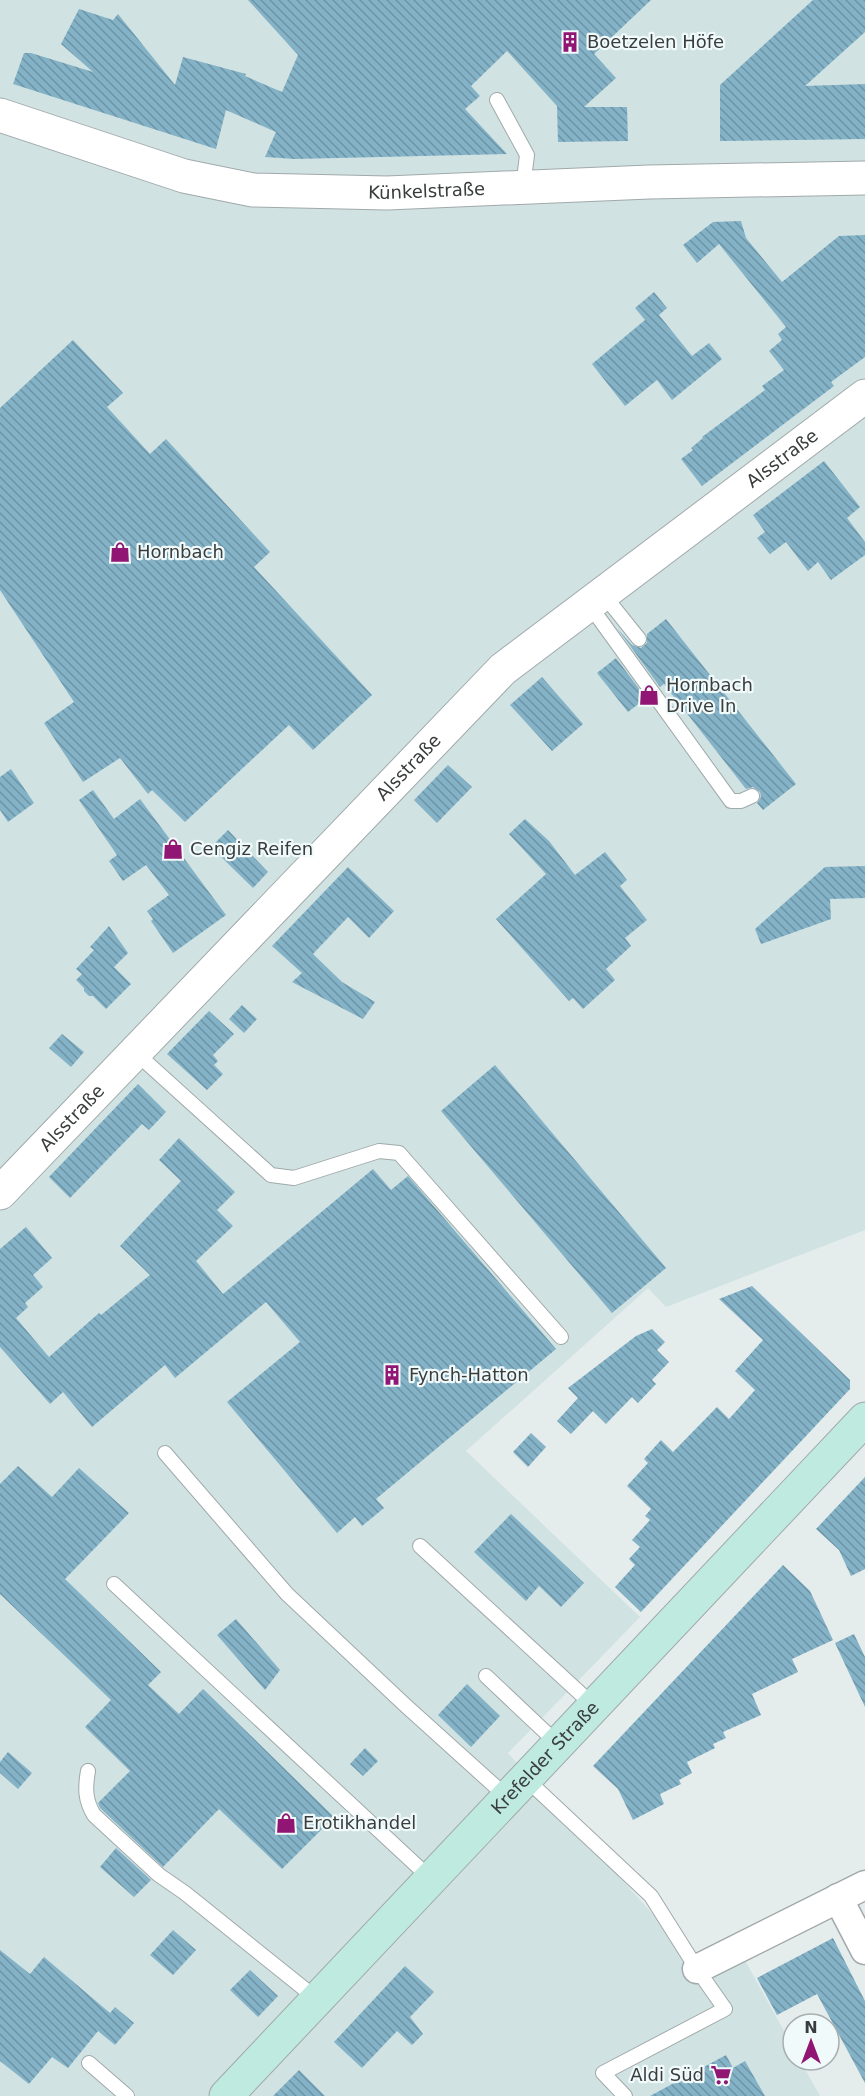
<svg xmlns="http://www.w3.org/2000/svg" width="865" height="2096" font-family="'DejaVu Sans',sans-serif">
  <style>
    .built { fill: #d0e2e2 }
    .building { fill: url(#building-back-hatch) }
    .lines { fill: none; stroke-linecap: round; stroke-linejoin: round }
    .service-casing { stroke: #a1a9aa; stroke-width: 16 }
    .minor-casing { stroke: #a1a9aa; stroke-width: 31 }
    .tertiary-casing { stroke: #a1a9aa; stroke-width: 35 }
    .secondary-casing { stroke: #a1a9aa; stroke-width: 35 }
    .service { stroke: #fff; stroke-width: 14 }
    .minor { stroke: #fff; stroke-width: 28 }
    .tertiary { stroke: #fff; stroke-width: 33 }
    .secondary { stroke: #bfeadf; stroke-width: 33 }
    .labels { text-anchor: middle; stroke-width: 4.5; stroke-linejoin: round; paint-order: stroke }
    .poi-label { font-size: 18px; fill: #3a3d3d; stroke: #f1fafa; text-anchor: start }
    .street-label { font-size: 18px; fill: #3a3d3d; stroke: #f1fafa }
  </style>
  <defs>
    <pattern id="building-back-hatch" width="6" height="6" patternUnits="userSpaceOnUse" patternTransform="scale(1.5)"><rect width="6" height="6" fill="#84b3c8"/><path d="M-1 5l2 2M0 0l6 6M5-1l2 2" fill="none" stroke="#6d93a4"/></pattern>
  </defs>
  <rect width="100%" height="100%" fill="#e4ecec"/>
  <path class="built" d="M0,0H865V1230L666,1307L648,1288L466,1451L640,1617L508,1753L695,1961L743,1957L793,2047V2060H800L820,2096H0Z"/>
  <g class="building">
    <path d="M248,0H651L594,54L616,78L584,107H627L628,141L558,142L557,106L507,51L471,86L480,96L465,109L507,154L295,159L265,157L276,132L226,110L216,149L13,84L24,53H31L93,72L61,44L79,9L113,20L118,14L175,85L183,57L246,74L245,76L282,92L298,55Z"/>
    <path d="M813,0H865V32L805,86L865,84V139L720,141V85Z"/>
    <path d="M741,221L746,238L782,282L839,236L865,235V357L831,382L834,386L702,486L681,459L693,450L691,448L703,438L702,437L765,390L762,386L784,370L769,351L782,340L778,334L786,327L719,244L697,263L683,245L713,222Z"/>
    <path d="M654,292L667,308L659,315L692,356L709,343L722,359L672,400L657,380L625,406L592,364L645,320L635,308Z"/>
    <path d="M73,340L123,393L107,407L150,454L166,439L270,552L254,567L372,695L313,750L289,725L185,822L152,790L148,794L120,758L83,782L44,723L74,702L0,590V408Z"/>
    <path d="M824,461L860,507L847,518L865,542V555L831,580L818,562L808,571L786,542L770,554L757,538L765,532L753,515Z"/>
    <path d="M666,619L796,784L763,810L757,803L761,797L760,792L753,787L746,789L664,684L660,687L617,628L632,645L641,648L647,643V634Z"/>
    <path d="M616,658L646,698L628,712L597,673Z"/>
    <path d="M542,677L583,724L552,751L510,705Z"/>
    <path d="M448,765L472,787L437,823L414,800Z"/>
    <path d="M11,769L34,803L8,822L0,810V777Z"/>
    <path d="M93,790L114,819L140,799L226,915L173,953L151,921L153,919L147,911L169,895L146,865L123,881L109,861L117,855L79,800Z"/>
    <path d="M525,819L549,841L575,875L605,852L627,880L620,886L647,920L625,938L631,946L606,969L615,980L583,1009L573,998L569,1001L496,919L546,874L509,834Z"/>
    <path d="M228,830L268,872L253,888L211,847Z"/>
    <path d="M865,866V898L830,899L831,919L761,944L755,929L825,867Z"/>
    <path d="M348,867L394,911L369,938L348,917L313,954L342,982L375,1002L363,1019L292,982L302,973L272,946Z"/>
    <path d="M109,926L128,953L114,967L131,984L106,1009L93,996H89L84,991V988L76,980L82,974L76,969L94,950L90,947Z"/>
    <path d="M242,1005L257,1019L244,1033L229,1019Z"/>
    <path d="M209,1011L234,1034L213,1055L218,1061L214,1065L223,1074L207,1090L167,1054Z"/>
    <path d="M62,1034L84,1052L71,1067L49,1048Z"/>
    <path d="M495,1065L666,1268L612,1313L441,1111Z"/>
    <path d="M138,1084L166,1112L149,1130L142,1124L70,1198L49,1177Z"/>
    <path d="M179,1138L235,1192L217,1210L233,1226L196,1261L223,1294L373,1169L391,1190L408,1176L556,1349L376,1499L384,1508L362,1526L355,1517L337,1533L227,1402L300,1342L266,1302L175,1378L165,1365L92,1427L63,1392L50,1404L0,1347V1249L26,1227L52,1258L33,1275L43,1287L25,1303L28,1307L16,1318L49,1357L99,1313L101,1315L150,1275L120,1246L181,1181L159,1160Z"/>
    <path d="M752,1286L850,1380V1389L641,1612L615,1587L635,1565L629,1559L640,1547L632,1540L650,1520L645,1516L651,1509L627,1486L648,1463L644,1459L661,1440L673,1452L717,1407L729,1419L755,1390L735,1371L763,1340L719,1299Z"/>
    <path d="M652,1329L665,1342L657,1350L669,1362L652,1380L656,1384L638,1403L632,1397L606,1424L593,1411L571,1434L557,1421L578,1398L568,1388L636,1336Z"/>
    <path d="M531,1433L546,1447L528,1467L513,1452Z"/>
    <path d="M18,1466L52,1497L79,1468L129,1513L65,1579L161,1672L148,1685L179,1714L203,1689L334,1817L282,1869L219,1809L163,1867L100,1808L98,1803L130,1771L85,1727L111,1700L0,1594V1484Z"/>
    <path d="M865,1477V1569L851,1576L839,1550L816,1529Z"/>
    <path d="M511,1514L584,1583L561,1607L539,1586L526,1601L474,1552Z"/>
    <path d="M783,1565L810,1591L833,1640L792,1659L798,1672L752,1694L761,1715L723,1732L726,1738L713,1744L715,1748L687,1762L692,1773L679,1780L681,1784L660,1794L664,1804L633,1820L618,1789L593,1766Z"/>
    <path d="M236,1619L280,1670L265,1690L217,1635Z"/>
    <path d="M854,1634L865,1657V1707L835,1643Z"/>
    <path d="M467,1684L500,1716L471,1747L438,1715Z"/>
    <path d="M365,1748L378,1761L363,1776L350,1764Z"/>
    <path d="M8,1752L32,1773L18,1789L0,1773V1762Z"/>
    <path d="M116,1848L151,1880L134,1897L100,1867Z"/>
    <path d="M173,1930L196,1950L173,1975L150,1955Z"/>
    <path d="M833,1938L865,2001V2083L817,1994L777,2015L757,1978Z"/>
    <path d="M0,1950L30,1974L44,1957L110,2013L115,2007L134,2023L115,2045L98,2031L68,2068L52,2057L29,2084L0,2061Z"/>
    <path d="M405,1966L434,1992L410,2017L423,2034L412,2045L397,2031L362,2068L334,2042Z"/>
    <path d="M250,1970L278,1996L258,2017L230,1990Z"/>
    <path d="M726,2055L733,2068L745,2061L765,2096H650Z"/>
    <path d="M299,2070L325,2096H273Z"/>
  </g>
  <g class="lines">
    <g class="service-casing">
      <g id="service">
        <path d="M497,100L527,155L523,187"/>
        <path d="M603,594L639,639"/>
        <path d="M588,603L731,801H741L752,796"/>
        <path d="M135,1052L271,1175L294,1178L379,1151L399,1153L561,1337"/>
        <path d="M165,1453L287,1594L405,1705L507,1797"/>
        <path d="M420,1546L594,1706"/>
        <path d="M114,1584L430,1878"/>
        <path d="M486,1676L558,1744"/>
        <path d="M88,1771C85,1788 85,1800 94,1815L159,1875L185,1893L317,1999"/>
        <path d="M525,1778L651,1896L697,1969L725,2009L603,2073L625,2096"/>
        <path d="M89,2063L127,2096"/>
      </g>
    </g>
    <g class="minor-casing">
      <g id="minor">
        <path d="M838,1898L865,1950"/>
        <path d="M697,1969L865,1885"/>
      </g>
    </g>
    <g class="tertiary-casing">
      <g id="tertiary">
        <path id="s1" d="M0,115L184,176L253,190L387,193L649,182L865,178"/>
        <path id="s2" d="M0,1193L503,669L865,396"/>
      </g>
    </g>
    <g class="secondary-casing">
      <g id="secondary">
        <path id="s3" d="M226,2096L865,1419"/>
      </g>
    </g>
    <use href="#service" class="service"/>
    <use href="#minor" class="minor"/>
    <use href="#tertiary" class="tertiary"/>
    <use href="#secondary" class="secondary"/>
  </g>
  <defs>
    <g id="building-bare" transform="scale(1.62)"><path d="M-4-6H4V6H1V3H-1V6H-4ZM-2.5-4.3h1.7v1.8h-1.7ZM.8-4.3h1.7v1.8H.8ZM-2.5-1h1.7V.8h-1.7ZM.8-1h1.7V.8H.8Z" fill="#911673" stroke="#f1fafa" stroke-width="2.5" paint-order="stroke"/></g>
    <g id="shop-bare" transform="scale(1.62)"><path d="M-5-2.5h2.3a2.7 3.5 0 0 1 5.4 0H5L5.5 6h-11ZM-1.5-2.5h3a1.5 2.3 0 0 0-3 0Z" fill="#911673" stroke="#f1fafa" stroke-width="2.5" paint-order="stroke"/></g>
    <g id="supermarket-bare" transform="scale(1.62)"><path d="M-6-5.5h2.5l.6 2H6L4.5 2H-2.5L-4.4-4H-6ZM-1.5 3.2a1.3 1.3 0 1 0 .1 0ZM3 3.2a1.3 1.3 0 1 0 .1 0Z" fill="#911673" stroke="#f1fafa" stroke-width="2.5" paint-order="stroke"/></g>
  </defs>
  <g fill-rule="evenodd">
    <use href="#building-bare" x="570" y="42"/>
    <use href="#shop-bare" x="120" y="552"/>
    <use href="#shop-bare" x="649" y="695"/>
    <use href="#shop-bare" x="173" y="849"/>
    <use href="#building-bare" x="392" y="1375"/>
    <use href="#shop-bare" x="286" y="1823"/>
    <use href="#supermarket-bare" x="721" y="2075"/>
  </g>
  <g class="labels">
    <g class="poi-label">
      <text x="587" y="48">Boetzelen Höfe</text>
      <text x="137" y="558">Hornbach</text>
      <text x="666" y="691">Hornbach<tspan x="666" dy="21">Drive In</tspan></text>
      <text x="190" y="855">Cengiz Reifen</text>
      <text x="409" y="1381">Fynch-Hatton</text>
      <text x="303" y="1829">Erotikhandel</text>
      <text x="704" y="2081" text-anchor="end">Aldi Süd</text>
    </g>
    <g class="street-label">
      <text dy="6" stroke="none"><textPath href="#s1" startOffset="438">Künkelstraße</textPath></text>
      <text dy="6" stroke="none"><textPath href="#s2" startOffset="1076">Alsstraße</textPath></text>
      <text dy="6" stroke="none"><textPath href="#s2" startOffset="590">Alsstraße</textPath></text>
      <text dy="6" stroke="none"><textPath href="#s2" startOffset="104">Alsstraße</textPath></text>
      <text dy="6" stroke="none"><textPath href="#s3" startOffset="465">Krefelder Straße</textPath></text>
    </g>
  </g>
  <g transform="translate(811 2042)"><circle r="28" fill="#f1fafa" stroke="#a8aeae" stroke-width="1.5"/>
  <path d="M0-4.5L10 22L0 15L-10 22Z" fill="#911673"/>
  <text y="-9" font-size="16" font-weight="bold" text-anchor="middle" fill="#3a3d3d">N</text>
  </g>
</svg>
